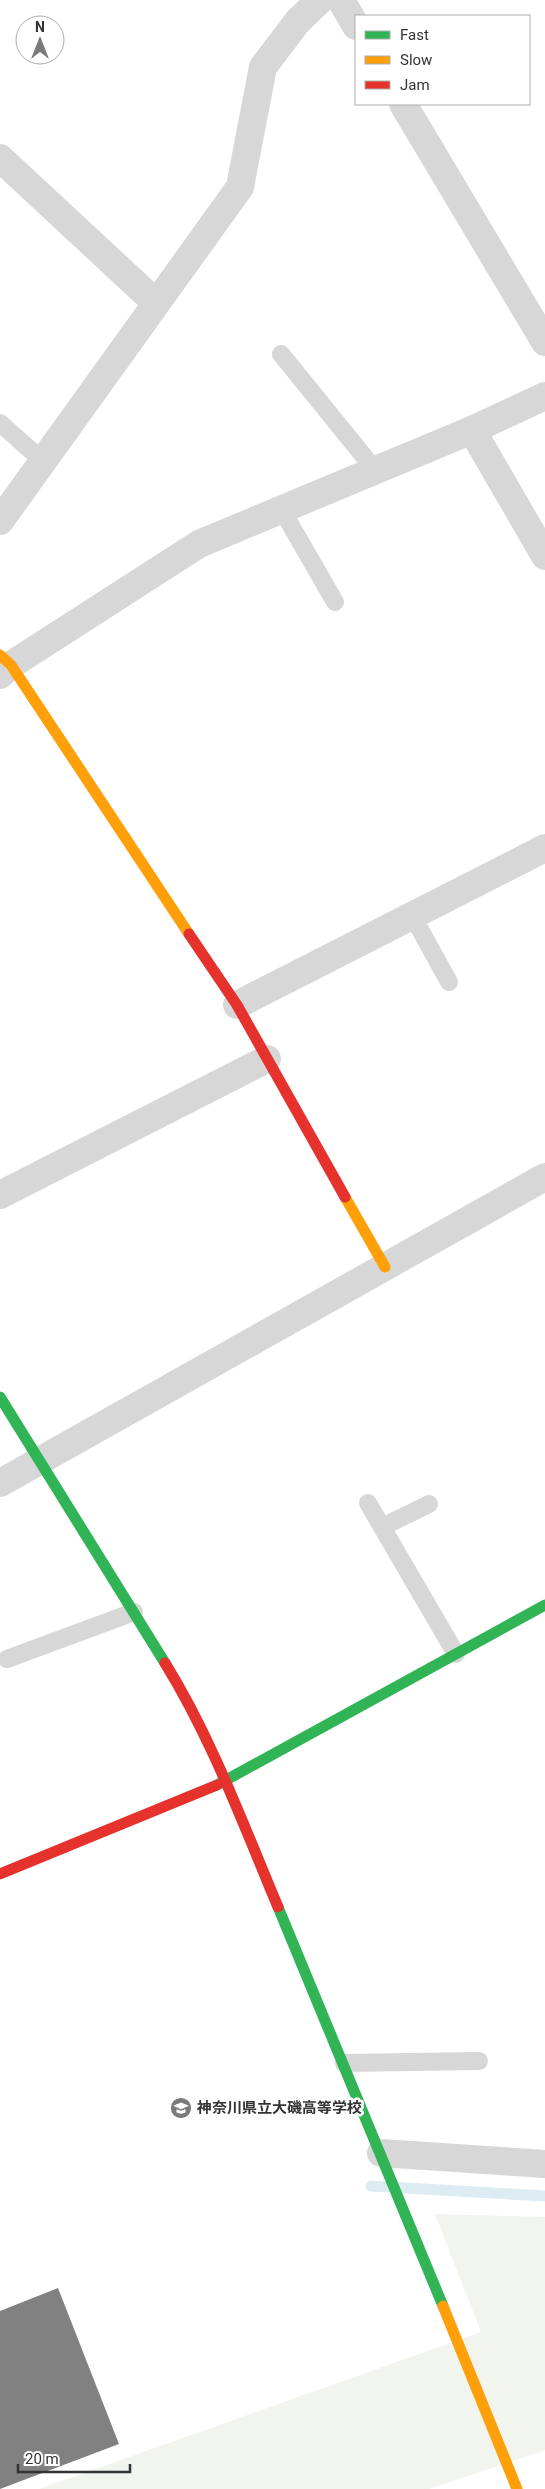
<svg xmlns="http://www.w3.org/2000/svg" width="545" height="2489" font-family="Roboto,'Noto Sans JP',sans-serif">
  <style>
    .green { fill: #f1f5ed }
    .lines { fill: none; stroke-linecap: round; stroke-linejoin: round }
    .stream { stroke: #ddebf3; stroke-width: 11 }
    .building { fill: #818181 }
    .lane { stroke: #d7d7d7; stroke-width: 18 }
    .street { stroke: #d7d7d7; stroke-width: 28 }
    .fast { stroke: #30b455; stroke-width: 11 }
    .slow { stroke: #ff9f0a; stroke-width: 11 }
    .jam { stroke: #e5322d; stroke-width: 11 }
    .labels { text-anchor: middle; stroke-width: 5; stroke-linejoin: round; paint-order: stroke }
    .poi-label { font-size: 15px; font-weight: bold; fill: #333; stroke: #fff; text-anchor: start }
  </style>
  <rect width="100%" height="100%" fill="#fff"/>
  <path class="green" d="M435,2214L545,2217V2450L429,2489H39L481,2332Z"/>
  <g class="lines">
    <path class="stream" d="M371,2186L545,2196"/>
  </g>
  <path class="building" d="M58,2288L119,2444L0,2489V2311Z"/>
  <g class="lines">
    <g class="lane">
      <path d="M281,354L375,470"/>
      <path d="M0,423L44,462"/>
      <path d="M282,510L335,602"/>
      <path d="M412,915L449,982"/>
      <path d="M368,1503L456,1654"/>
      <path d="M382,1527L429,1504"/>
      <path d="M7,1659L134,1612"/>
      <path d="M344,2063L479,2061"/>
    </g>
    <g class="street">
      <path d="M341,0L356,26"/>
      <path d="M403,104L545,342"/>
      <path d="M0,158L156,303"/>
      <path d="M472,430L545,556"/>
      <path d="M0,521L240,187L263,67L298,21L320,0"/>
      <path d="M0,675L11,665L199,544L472,430L545,396"/>
      <path d="M237,1005L545,848"/>
      <path d="M0,1195L267,1059"/>
      <path d="M0,1483L545,1177"/>
      <path d="M381,2153L545,2164"/>
    </g>
    <g class="fast">
      <path d="M0,1397L165,1663"/>
      <path d="M217,1785L545,1605"/>
      <path d="M278,1907L443,2306"/>
    </g>
    <g class="slow">
      <path d="M0,655L11,665L189,934"/>
      <path d="M345,1197L385,1267"/>
      <path d="M443,2306L517,2489"/>
    </g>
    <g class="jam">
      <path d="M189,934L237,1005L345,1197"/>
      <path d="M165,1663C212,1739 243,1824 278,1907"/>
      <path d="M0,1874L217,1785"/>
    </g>
  </g>
  <defs>
    <g id="school-disc" transform="scale(1.125)"><circle r="9.5" fill="#7a7a7a" stroke="#fff"/><path d="M0-5L7-2L0 1L-7-2ZM-4 1L0 2.5L4 1V4Q0 6-4 4Z" fill="#fff"/></g>
  </defs>
  <g fill-rule="evenodd">
    <use href="#school-disc" x="181" y="2108"/>
  </g>
  <g class="labels">
    <g class="poi-label">
      <text x="197" y="2113">神奈川県立大磯高等学校</text>
    </g>
  </g>
  <rect x="355" y="15" width="175" height="90" fill="#ffffff" stroke="#adadad"/>
  <rect x="365" y="31" width="25" height="8" fill="#30b455" stroke="#adadad"/>
  <text x="400" y="40" font-size="15" fill="#333333">Fast</text>
  <rect x="365" y="56" width="25" height="8" fill="#ff9f0a" stroke="#adadad"/>
  <text x="400" y="65" font-size="15" fill="#333333">Slow</text>
  <rect x="365" y="81" width="25" height="8" fill="#e5322d" stroke="#adadad"/>
  <text x="400" y="90" font-size="15" fill="#333333">Jam</text>
  <g transform="translate(40 40)"><circle r="24" fill="#ffffff" stroke="#adadad"/>
  <path d="M0-4L9 19L0 12L-9 19Z" fill="#7a7a7a"/>
  <text y="-8" font-size="14" font-weight="bold" text-anchor="middle" fill="#333333">N</text>
  </g>
  <path d="M18 2464v8h112v-8" fill="none" stroke="#333333" stroke-width="2.5"/>
  <text x="25" y="2464" font-size="15" fill="#333333" stroke="#ffffff" stroke-width="4" paint-order="stroke">20 m</text>
</svg>
